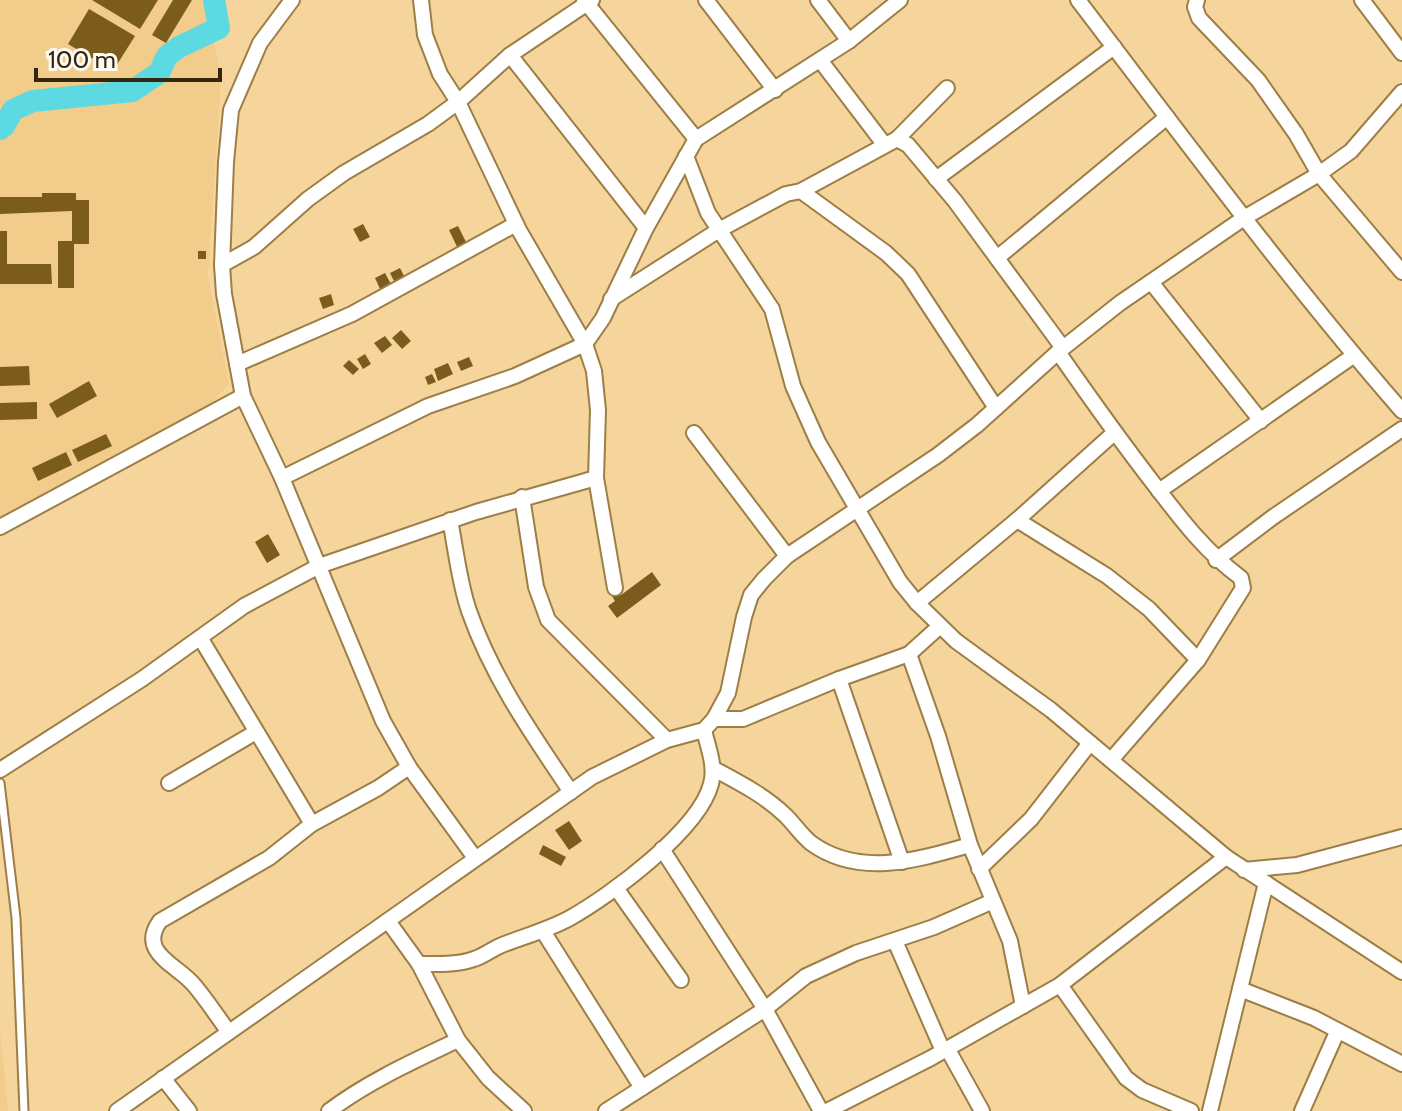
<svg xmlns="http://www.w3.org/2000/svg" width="1402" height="1111" font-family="Cabin,sans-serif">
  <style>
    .built { fill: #f1cc8b }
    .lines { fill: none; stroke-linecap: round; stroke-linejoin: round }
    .river { stroke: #5cd9e1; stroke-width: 22 }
    .building { fill: #7b5c1c }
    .lane-casing { stroke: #9c7e46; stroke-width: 11 }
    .street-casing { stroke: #9c7e46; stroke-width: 18 }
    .lane { stroke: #fff; stroke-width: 7 }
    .street { stroke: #fff; stroke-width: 14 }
  </style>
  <rect width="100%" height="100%" fill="#f6d59c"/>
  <g class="built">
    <path d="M0,0H206L221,78L208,277L229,384L207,408L0,522Z"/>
    <path d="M0,1028L8,1111H0Z"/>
  </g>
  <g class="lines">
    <path class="river" d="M0,129L4,126L13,110L33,101L132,91L159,73L167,56L179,47L219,28L214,0"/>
  </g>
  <g class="building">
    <path d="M92,0H158L140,29Z"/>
    <path d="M173,0H192L166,43L152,35Z"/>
    <path d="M89,9L135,36L113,71L68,44Z"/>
    <path d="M42,193H76V200H89V244H74V288H58V241H72V211L0,214V197H42Z"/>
    <path d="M363,224L370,237L360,242L353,229Z"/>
    <path d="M458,226L469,248L460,253L449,230Z"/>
    <path d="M0,231H7V264H51L52,284H0Z"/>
    <rect x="198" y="251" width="8" height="8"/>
    <path d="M400,268L407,282L397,287L390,273Z"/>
    <path d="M385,273L392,286L381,291L375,278Z"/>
    <path d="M331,294L334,305L323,309L319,298Z"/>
    <path d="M401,330L411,341L402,349L392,338Z"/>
    <path d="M385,336L392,345L382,353L374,343Z"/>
    <path d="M365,354L371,364L363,369L357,359Z"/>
    <path d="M469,357L473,366L461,371L457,362Z"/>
    <path d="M349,360L359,369L353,375L343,366Z"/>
    <path d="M448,363L453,374L438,381L434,369Z"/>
    <path d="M29,366L30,385L0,386V367Z"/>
    <path d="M432,374L436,382L428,385L425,377Z"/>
    <path d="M89,381L97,396L57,418L49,404Z"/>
    <path d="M37,402V419L0,420V403Z"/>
    <path d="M106,434L112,446L78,462L72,450Z"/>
    <path d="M66,452L72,465L38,481L32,468Z"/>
    <path d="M268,534L280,555L267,563L255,542Z"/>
    <path d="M652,572L661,585L617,618L608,606L615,601L612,596L619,591L621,595Z"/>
    <path d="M569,821L582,841L569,850L555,830Z"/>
    <path d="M543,845L566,857L561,866L539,854Z"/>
  </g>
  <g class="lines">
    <g class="lane-casing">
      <path id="lane" d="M0,783L16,918L24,1111"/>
    </g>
    <g class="street-casing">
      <g id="street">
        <path d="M292,0L260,43L231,110L226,162L222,265L224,294L243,396L282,478L383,721L409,767L475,858"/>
        <path d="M421,0L425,35L440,74L458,102L519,230L585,344L594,371L598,410L596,478L615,588"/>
        <path d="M584,0L696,139"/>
        <path d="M706,0L775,90"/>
        <path d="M818,0L849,41"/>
        <path d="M1078,0C1184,139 1288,280 1402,411"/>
        <path d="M1197,0L1195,7L1199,18L1258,80L1296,134L1319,174L1402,272"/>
        <path d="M1362,0L1402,53"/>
        <path d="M510,55L646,228"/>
        <path d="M820,60L884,144"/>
        <path d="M897,139L908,145L955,201L1063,348"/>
        <path d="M686,156L708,213L772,309L793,386L818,442L900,582L917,603L956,641L1051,710L1226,857L1402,972"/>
        <path d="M936,179L1114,47"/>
        <path d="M801,191L886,253L908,274L996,408"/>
        <path d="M997,258L1167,117"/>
        <path d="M222,265L254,247L308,199L344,173L428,124L458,102L510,55L592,0"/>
        <path d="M1151,282L1261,421"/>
        <path d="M611,299L719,230L786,194L801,191L897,139L947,88"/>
        <path d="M1058,352C1090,398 1122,443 1157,488C1183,522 1206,552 1241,578L1243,588L1198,660L1111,760"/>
        <path d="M237,364L352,314L516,224"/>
        <path d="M694,433L787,556"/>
        <path d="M282,478L428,406L515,376L585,344L603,318L646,228L696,139L849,41L900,0"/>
        <path d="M1159,491L1353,356"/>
        <path d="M522,497L536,587L548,620L667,740"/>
        <path d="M450,520C456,550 459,582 469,611C492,677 532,734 571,792"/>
        <path d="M1017,520L1107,576L1149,609L1198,660"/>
        <path d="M0,527L243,396"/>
        <path d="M1216,560L1273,517L1402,429"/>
        <path d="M917,603L1017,520L1114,433"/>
        <path d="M201,639L312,824"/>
        <path d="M909,654L938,736L970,845L1010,941L1023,1006"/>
        <path d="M839,679L902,862"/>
        <path d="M714,719H743L839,679L909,654L940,626"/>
        <path d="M714,769C740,783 764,795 786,816C794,824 801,835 811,843C859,878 917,860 970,845"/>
        <path d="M0,770L142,679L244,606L319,566L476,512L596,478"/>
        <path d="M169,783L256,732"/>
        <path d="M662,849L765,1009L821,1111"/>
        <path d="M979,869L1031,819L1090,743"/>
        <path d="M1244,870L1297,865L1402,837"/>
        <path d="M616,888L681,980"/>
        <path d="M388,921L419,964L458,1040L488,1078L524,1111"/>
        <path d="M543,931L642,1088"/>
        <path d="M895,941L943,1051"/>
        <path d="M419,964C438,964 457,965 474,959C484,956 492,949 502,945C525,936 548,930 570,918C611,895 699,830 711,784C716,766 708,748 704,730"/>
        <path d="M1060,985L1126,1078L1142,1090L1191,1111"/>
        <path d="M1240,989L1314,1018L1402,1064"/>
        <path d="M228,1031C217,1016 206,999 194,985C178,965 137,953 160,921L269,858L312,824L378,788L409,767"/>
        <path d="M947,1048L982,1111"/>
        <path d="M163,1078L189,1111"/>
        <path d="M117,1111L592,777L667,740L704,730L714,719L728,693L744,617L751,595L764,579L787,556L938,455L977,425L1058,352L1120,303L1244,218L1319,174L1351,151L1402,92"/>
        <path d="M329,1111C369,1081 414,1061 458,1040"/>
        <path d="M606,1111L765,1009L806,976L856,953L934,927L993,901"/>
        <path d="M827,1111L931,1058L1060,985L1226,857"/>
        <path d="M1210,1111L1266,883"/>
        <path d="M1302,1111L1337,1032"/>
      </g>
    </g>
    <use href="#lane" class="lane"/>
    <use href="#street" class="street"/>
  </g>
  <path d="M36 68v12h184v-12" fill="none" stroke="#332710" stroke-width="4"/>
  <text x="48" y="68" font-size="24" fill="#332710" stroke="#fefbf5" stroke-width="6" paint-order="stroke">100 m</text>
</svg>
